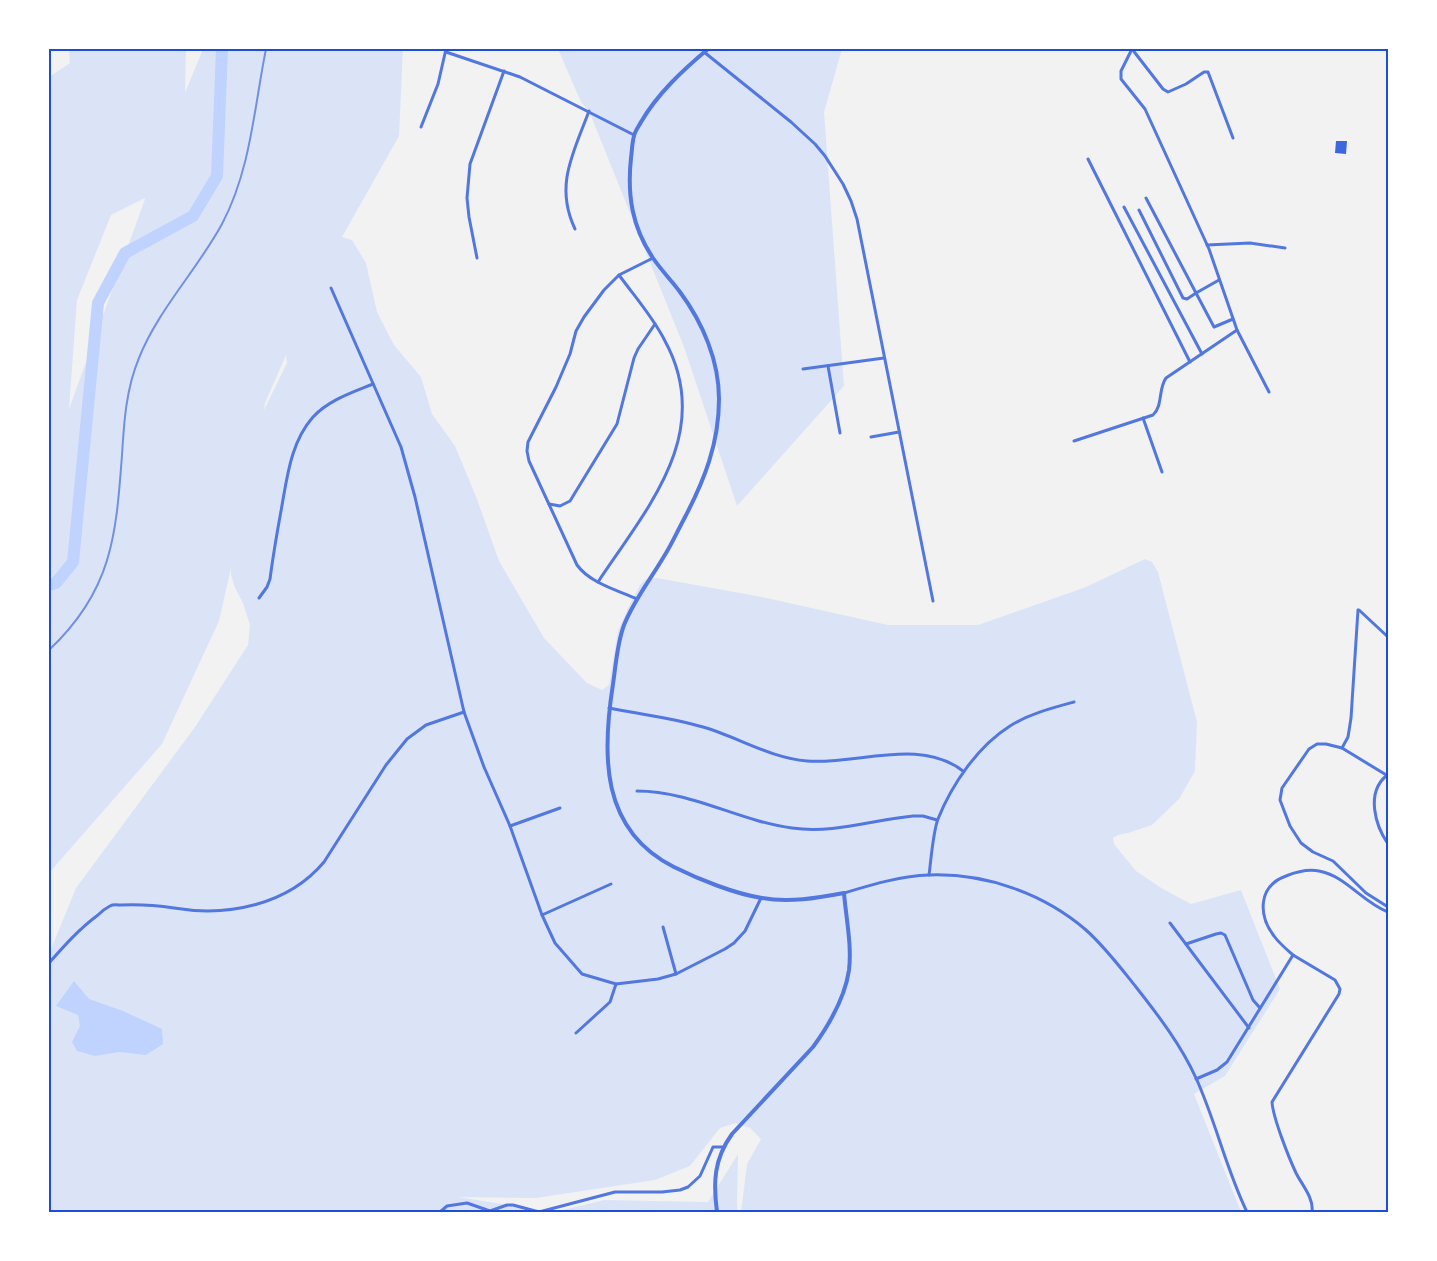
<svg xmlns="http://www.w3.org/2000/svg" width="1437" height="1261" font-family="'Work Sans',sans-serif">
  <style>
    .green { fill: #dbe4f7; fill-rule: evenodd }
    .water { fill: #bfd3fe }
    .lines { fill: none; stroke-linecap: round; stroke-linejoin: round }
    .river { stroke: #bfd3fe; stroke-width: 12 }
    .building { fill: #3d67dc }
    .minor { stroke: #5277de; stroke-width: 3 }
    .tertiary { stroke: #5277de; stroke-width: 4 }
    .rail { stroke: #7290e2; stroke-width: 2 }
    .neatline { fill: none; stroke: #1d4ed8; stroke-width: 2 }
  </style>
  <rect width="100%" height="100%" fill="#f2f2f2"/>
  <g class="green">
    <path d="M69,49H186L185,93L203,49H403L399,136L342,237L352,240L366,263L377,312L394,345L421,377L432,414L455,446L477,499L499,561L544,638L587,683L602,690L609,685L618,631L628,608L640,585L646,579L657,578L762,597L888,625H978L1086,587L1145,559L1152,562L1158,572L1197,722L1195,771L1179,799L1152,825L1128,833L1118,835L1113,838L1114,844L1136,871L1163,889L1191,904L1241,890L1280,989L1225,1076L1194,1094L1241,1212H741L747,1164L761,1139L750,1128L736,1123L720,1128L690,1166L655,1180L536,1198L458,1197L552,1212H49V954L76,888L195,727L248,645L250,625L243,603L235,588L231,575V568L219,621L162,744L49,873V77L70,63ZM145,198V199L69,409L77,300L111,215ZM286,355L287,363L264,410L265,403Z"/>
    <path d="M558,49H842L824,112L844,386L737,506L684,347L589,111L581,102Z"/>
    <path d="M738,1154L737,1212H555L604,1200L708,1202Z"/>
  </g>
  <path class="water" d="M74,981L89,999L123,1011L162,1029L163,1044L146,1055L119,1052L95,1056L77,1051L72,1042L80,1026L78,1015L56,1006Z"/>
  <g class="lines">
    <path class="river" d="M49,585L56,583L73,562L98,303L125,253L193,216L217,176L222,49"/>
  </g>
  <path class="building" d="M1336,141H1347L1346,154L1335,153Z"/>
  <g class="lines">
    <g class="minor">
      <path d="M1132,49L1121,71V79L1145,109L1209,249L1237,330L1269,392"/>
      <path d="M1132,49L1163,89L1168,92L1186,84L1204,72H1208L1233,138"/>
      <path d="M446,52L520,77L634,135"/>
      <path d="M704,52L791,122L815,144L825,156L843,184L851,201L857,219L933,601"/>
      <path d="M421,127L438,84L446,49"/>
      <path d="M1088,159L1190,362"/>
      <path d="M1146,198L1196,293L1219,280"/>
      <path d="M1124,207L1202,354"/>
      <path d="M1139,210L1183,298L1187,299L1196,293L1214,327L1233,319"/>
      <path d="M575,229C554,185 574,152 589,111"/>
      <path d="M1207,245L1250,243L1285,248"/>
      <path d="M477,258L469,217L467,198L470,164L504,71"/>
      <path d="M331,288L401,447L415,497L464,712"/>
      <path d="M828,366L840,433"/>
      <path d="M803,369L884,358"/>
      <path d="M1143,418L1162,472"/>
      <path d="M871,437L899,432"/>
      <path d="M1074,441L1153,415C1163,406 1158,389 1166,378L1237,330"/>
      <path d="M549,504L560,506L570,501L617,424L634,358L638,349L655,324"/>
      <path d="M598,582C647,508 715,433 665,341C653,317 635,297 619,275"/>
      <path d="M259,598L267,587L270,579C273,556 277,533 281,511C287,479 290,443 313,417C329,400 351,393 373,384"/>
      <path d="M637,599C617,590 590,583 577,565L529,461L527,451L528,442L556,387L570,354L576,331L584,317L604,290L619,275L653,258"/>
      <path d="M1359,610L1388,637"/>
      <path d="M609,708C640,714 672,718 703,727C738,737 770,758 807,761C858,765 919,737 963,771"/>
      <path d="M1342,748L1348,737L1351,718L1358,610"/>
      <path d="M1386,776C1366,793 1375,825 1388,844"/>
      <path d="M1388,776L1342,748L1326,744H1317L1309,749L1282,788L1280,800L1290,826L1301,843L1313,852L1333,861L1366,893L1388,907"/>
      <path d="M637,791C691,791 739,821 792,828C833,834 872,820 913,816H923L937,820"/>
      <path d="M510,826L560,808"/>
      <path d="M929,875C931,860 933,832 938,819C952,784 978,746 1010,726C1029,714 1052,708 1074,702"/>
      <path d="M844,893C871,885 900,876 929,875C985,873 1043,893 1086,930C1105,947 1120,967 1136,987C1158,1015 1181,1045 1196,1078C1216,1122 1226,1169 1247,1212"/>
      <path d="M542,915L611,884"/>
      <path d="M1170,923L1249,1028"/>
      <path d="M663,927L676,974"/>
      <path d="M1186,944L1216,934L1221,933L1225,935L1253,1000L1260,1008"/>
      <path d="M1293,955C1286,949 1279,943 1274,936C1258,915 1258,886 1286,876C1296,872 1308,869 1319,871C1346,876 1362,902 1388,912"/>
      <path d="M49,963C64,946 79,929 98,915C101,912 106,908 110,906C113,904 118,905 121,905C142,904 154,905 174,908C228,917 288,905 324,862L386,765L407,739L426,725L464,712L484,767L510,826L542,915L555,943L582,974L616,984L658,979L676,974L725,949L734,943L745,931L761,898"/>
      <path d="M576,1033L610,1002L616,984"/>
      <path d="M1196,1079L1217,1070L1227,1062L1293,955L1335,980L1340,989L1339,994L1272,1102C1273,1118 1289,1158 1296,1173C1302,1185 1314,1198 1312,1212"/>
      <path d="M440,1212L447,1206L467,1203L490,1211L507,1205H513L539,1212L615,1192H662L680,1190L688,1187L700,1176L713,1147H723"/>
    </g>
    <path class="tertiary" d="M708,49C683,70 658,93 641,122C639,126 635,131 634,136C632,143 632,151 631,158C627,195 632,227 653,258C661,270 672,281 680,292C703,323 719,361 719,399C719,444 704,481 684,519C677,532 671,546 663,558C650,580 634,600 624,625C617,644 616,664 613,684C602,754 600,830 674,867C698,879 735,894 762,898C789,903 817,898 844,893C846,918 852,945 849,970C845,998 829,1025 813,1047L732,1134C714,1159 713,1182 717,1212"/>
    <path class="rail" d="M49,650C112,591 116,536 122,455C124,422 126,389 139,358C158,310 197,270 222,224C251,169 254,108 266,49"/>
  </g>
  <rect width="1437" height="1261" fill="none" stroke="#ffffff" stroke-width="100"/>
  <rect x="50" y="50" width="1337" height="1161" class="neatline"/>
</svg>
